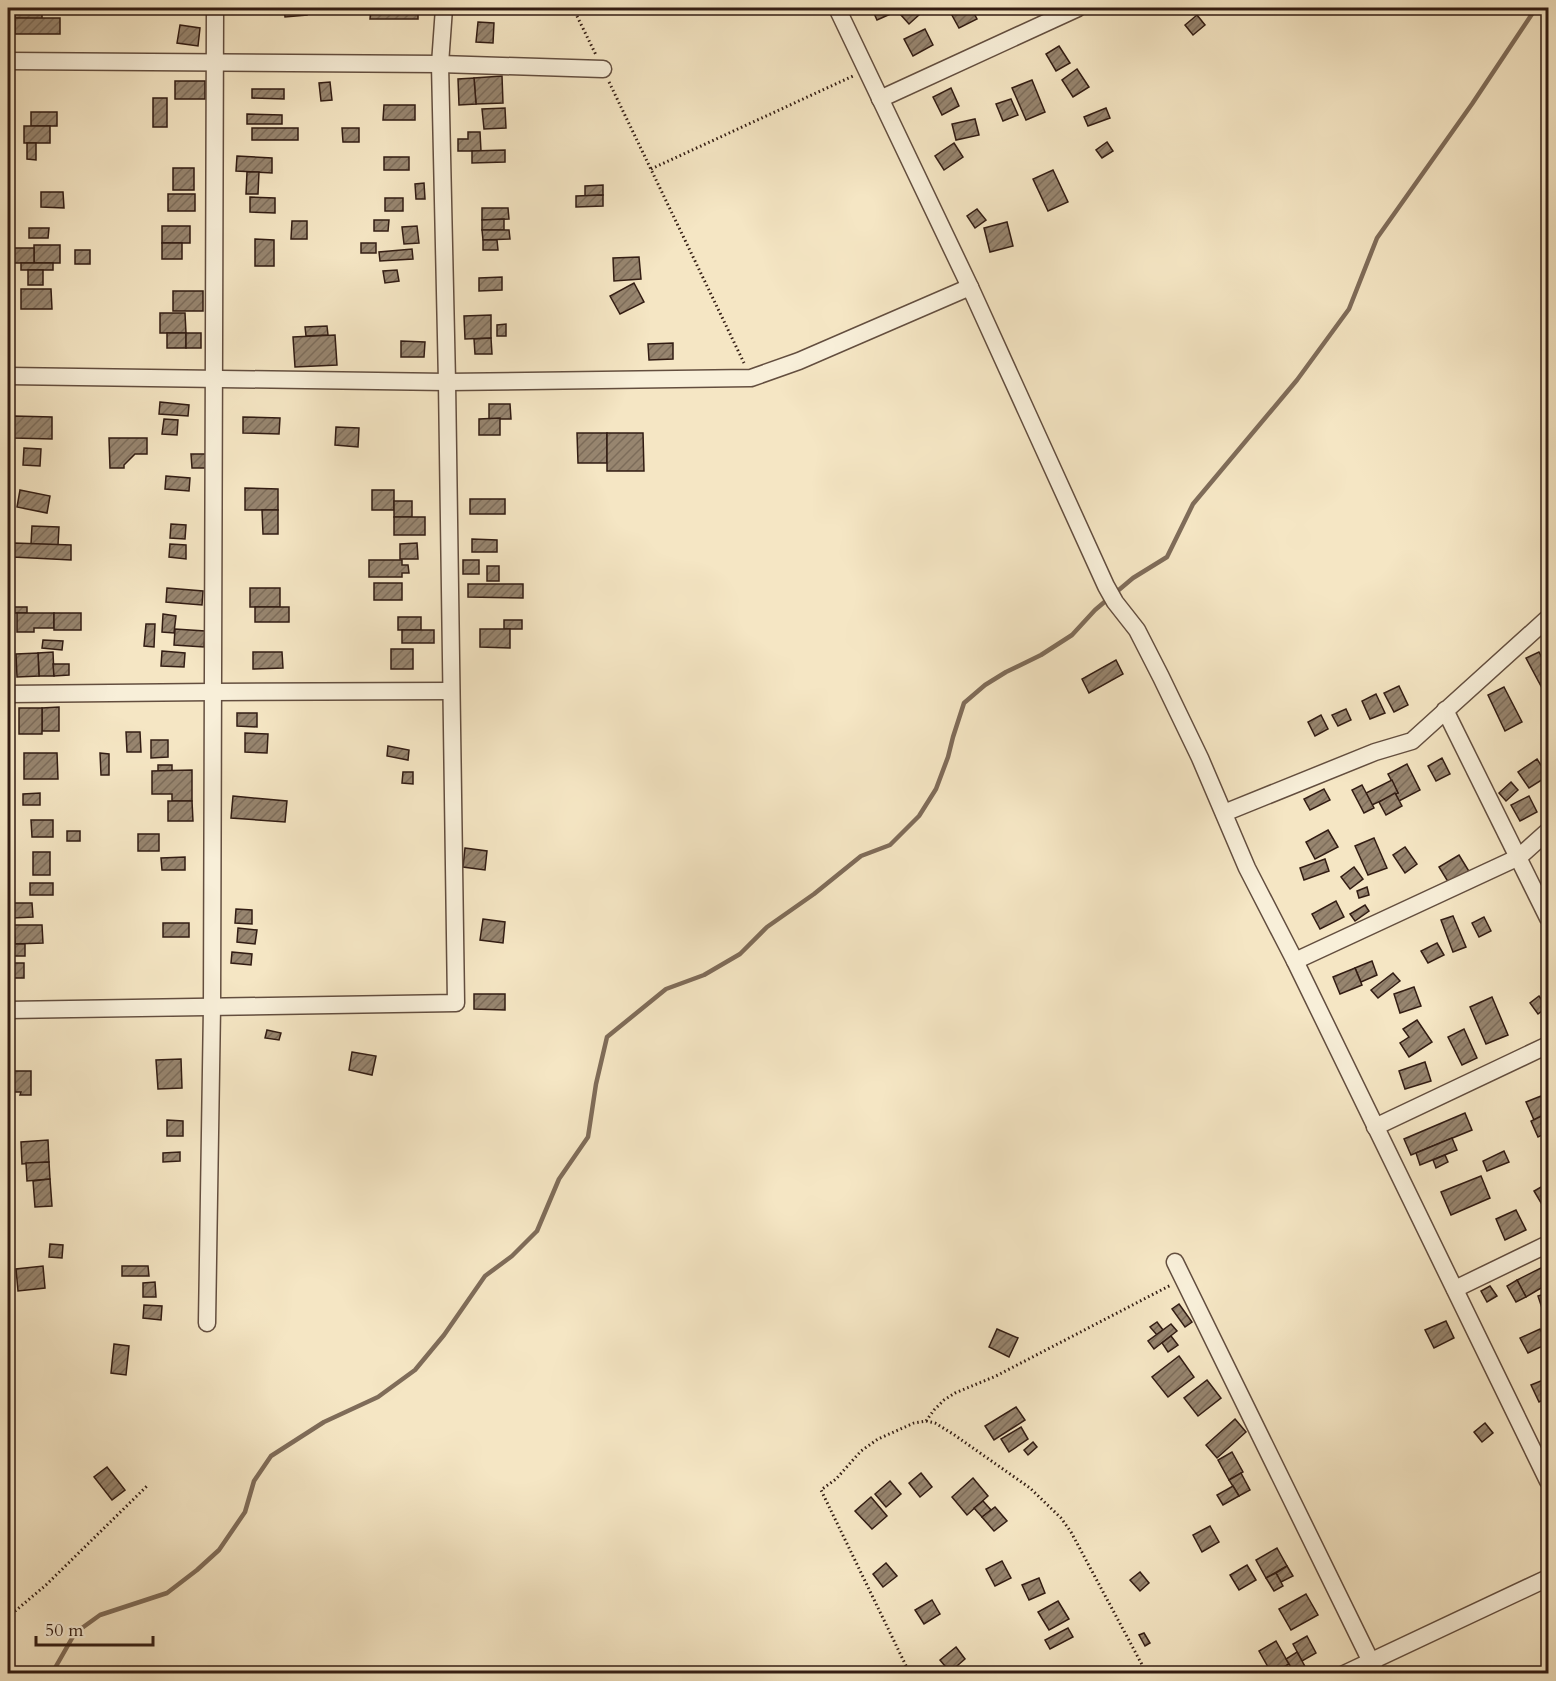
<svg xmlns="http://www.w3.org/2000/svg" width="1556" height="1681" font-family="Cardo,serif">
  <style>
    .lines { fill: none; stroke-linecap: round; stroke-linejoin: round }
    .stream { stroke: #7f6c59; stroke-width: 4.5 }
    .building { fill: url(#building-hatch); stroke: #321c13; stroke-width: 1.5 }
    .street-casing { stroke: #634e3f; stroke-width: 19 }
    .path { stroke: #321c13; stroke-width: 3; stroke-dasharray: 1.5 3; stroke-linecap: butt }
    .street { stroke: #f8efd9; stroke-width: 16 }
  </style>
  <defs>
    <pattern id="building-hatch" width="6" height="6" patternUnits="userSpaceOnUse" patternTransform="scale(1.5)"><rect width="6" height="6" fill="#97856f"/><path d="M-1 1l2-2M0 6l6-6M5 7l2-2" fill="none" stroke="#7c6c5a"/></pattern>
  </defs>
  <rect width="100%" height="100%" fill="#f5e6c4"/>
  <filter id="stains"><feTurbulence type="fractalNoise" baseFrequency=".00333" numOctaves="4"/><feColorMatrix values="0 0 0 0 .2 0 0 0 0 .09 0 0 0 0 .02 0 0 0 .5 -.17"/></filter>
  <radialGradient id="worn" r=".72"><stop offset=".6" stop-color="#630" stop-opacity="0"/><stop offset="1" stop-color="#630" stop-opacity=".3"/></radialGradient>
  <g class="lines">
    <g class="stream">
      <path d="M1114,594L1133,578L1167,557L1193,504L1297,380L1349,309L1377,238L1472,104L1536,8"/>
      <path d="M53,1674L55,1668L75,1633L100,1615L167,1593L197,1570L219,1550L245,1512L254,1481L271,1456L324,1422L378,1397L415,1370L444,1335L485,1276L512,1256L537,1231L559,1179L588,1137L596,1084L607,1037L666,989L704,975L740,954L767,927L814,894L861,856L890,845L919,816L936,789L948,757L953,737L964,703L985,685L1006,672L1041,655L1072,635L1095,610L1108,599"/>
    </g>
  </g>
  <g class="building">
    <path d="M15,8H42V19L15,18Z"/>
    <path d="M160,8H192V13L160,9Z"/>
    <path d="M284,8H306L307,15L285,17Z"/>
    <path d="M371,8H418V19H370Z"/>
    <path d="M876,8H901L902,9L877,20L872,9Z"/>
    <path d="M910,8H914L920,14L909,24L901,15Z"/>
    <path d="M948,8H971L977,19L959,28Z"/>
    <path d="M1197,15L1205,25L1193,35L1185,25Z"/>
    <rect x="15" y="18" width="45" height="16"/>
    <path d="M478,22L494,23L493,43L476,42Z"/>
    <path d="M180,25L200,28L198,46L177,43Z"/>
    <path d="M925,29L933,45L913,56L904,39Z"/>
    <path d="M1059,46L1070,63L1056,71L1046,54Z"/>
    <path d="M1077,69L1089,87L1073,97L1062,80Z"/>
    <path d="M502,76L503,103L476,104L474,78Z"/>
    <path d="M474,78L476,104L459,105L458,79Z"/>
    <path d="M1032,80L1045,112L1026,120L1012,88Z"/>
    <rect x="175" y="81" width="30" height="18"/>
    <path d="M330,82L332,100L321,101L319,83Z"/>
    <path d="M951,88L959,106L942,115L933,97Z"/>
    <path d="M252,89H284V99L252,98Z"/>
    <rect x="153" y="98" width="14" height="29"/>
    <path d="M1011,99L1018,115L1003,121L996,104Z"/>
    <path d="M384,105H415V120H383Z"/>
    <path d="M505,108L506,128L484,129L482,109Z"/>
    <path d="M1106,108L1110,118L1088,126L1084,117Z"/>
    <rect x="31" y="112" width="26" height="14"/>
    <path d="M247,114L282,115V124H247Z"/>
    <path d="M975,119L979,135L956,140L952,124Z"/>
    <rect x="24" y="126" width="26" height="17"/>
    <rect x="252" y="128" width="46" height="12"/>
    <path d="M342,128H359V142H343Z"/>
    <path d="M468,132H480L481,151H458V139H468Z"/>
    <path d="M1107,142L1113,151L1102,158L1096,150Z"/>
    <path d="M27,143H36V160L27,159Z"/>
    <path d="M954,143L963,157L944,170L935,156Z"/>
    <path d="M505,150V162L472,163V151Z"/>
    <path d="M237,156L272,158V173L236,171Z"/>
    <rect x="384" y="157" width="25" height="13"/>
    <rect x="173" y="168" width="21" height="22"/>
    <path d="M1053,170L1068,202L1048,211L1033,179Z"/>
    <path d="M247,172H259L258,194H246Z"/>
    <path d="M424,183L425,199H416L415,184Z"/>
    <path d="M603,185V195L585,196V186Z"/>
    <path d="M41,192H63L64,208L41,207Z"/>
    <rect x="168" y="194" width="27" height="17"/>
    <path d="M603,195V206L576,207V196Z"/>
    <path d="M250,197L275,198V213L250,212Z"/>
    <rect x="385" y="198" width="18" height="13"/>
    <path d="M482,208H508L509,219L482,220Z"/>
    <path d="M977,209L986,220L975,228L967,216Z"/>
    <path d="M504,219V230H482V220Z"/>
    <path d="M374,220H389L388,231H374Z"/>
    <path d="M292,221H307V239H291Z"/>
    <path d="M1007,222L1013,246L990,252L984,228Z"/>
    <rect x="162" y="226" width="28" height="17"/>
    <path d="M417,226L419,243L404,244L402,227Z"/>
    <path d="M29,228H49L48,238H29Z"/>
    <path d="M482,230H509L510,239L483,240Z"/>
    <path d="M255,239L274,240V266H255Z"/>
    <path d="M483,240H497L498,250H483Z"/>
    <rect x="162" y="243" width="20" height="16"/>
    <rect x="361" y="243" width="15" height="10"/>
    <rect x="34" y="245" width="26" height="18"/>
    <rect x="14" y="248" width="20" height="15"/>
    <path d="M412,249L413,259L380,261L379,252Z"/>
    <rect x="75" y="250" width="15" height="14"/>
    <path d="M639,257L641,279L614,281L613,258Z"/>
    <rect x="21" y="263" width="32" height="7"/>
    <rect x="28" y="270" width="15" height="15"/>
    <path d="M397,270L399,281L385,283L383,271Z"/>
    <path d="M502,277V290L479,291V278Z"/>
    <path d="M634,283L644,302L620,314L610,296Z"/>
    <path d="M21,289H51L52,309H21Z"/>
    <rect x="173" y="291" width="30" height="20"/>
    <path d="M160,313H185L186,333H160Z"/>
    <path d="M491,315V338L465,339L464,316Z"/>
    <path d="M506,324V336H497V325Z"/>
    <path d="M327,326L328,335L306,336L305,327Z"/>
    <rect x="167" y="333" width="19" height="15"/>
    <rect x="186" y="333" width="15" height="15"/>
    <path d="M335,335L337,365L295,367L293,337Z"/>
    <path d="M491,338L492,354H475L474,339Z"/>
    <path d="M401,341L425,342L424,357H401Z"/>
    <path d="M673,343V359L649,360L648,344Z"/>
    <path d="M160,402L189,405L188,416L159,414Z"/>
    <path d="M489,404H510L511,419H489Z"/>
    <path d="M14,416L52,417V439L14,438Z"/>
    <path d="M243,417L280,418L279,434L243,433Z"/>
    <path d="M500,418V435H479V419Z"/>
    <path d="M164,419L178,420L177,435L162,434Z"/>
    <path d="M336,427L359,428L358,447L335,445Z"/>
    <path d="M577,433H607V463H578Z"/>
    <path d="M607,433H643L644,471H607Z"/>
    <path d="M109,438H147V454H135L124,465V468H110Z"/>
    <path d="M24,448L41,449L40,466L23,465Z"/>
    <path d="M191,454H207V468H192Z"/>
    <path d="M166,476L190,478L189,491L165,489Z"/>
    <path d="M245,488L278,489V510H245Z"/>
    <path d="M20,490L50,496L47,513L17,507Z"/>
    <rect x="372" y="490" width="22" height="20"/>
    <rect x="470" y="499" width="35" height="15"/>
    <rect x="394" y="501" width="18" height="16"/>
    <path d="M262,510H278V534H263Z"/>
    <rect x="394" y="517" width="31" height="18"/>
    <path d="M171,524L186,525L185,539L170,538Z"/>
    <path d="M32,526L59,527L58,545L31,544Z"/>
    <path d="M472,539L497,540V552H472Z"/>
    <path d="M14,543L71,545V560L13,557Z"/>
    <path d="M417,543L418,559H400V544Z"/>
    <path d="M170,544L186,545V559L169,557Z"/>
    <path d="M369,560H402V565H408L409,573H402V577H369Z"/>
    <rect x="463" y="560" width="16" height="14"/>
    <rect x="487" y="566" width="12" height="15"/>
    <rect x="374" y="583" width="28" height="17"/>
    <path d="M468,584H523V598L468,597Z"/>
    <path d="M167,588L203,591L202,605L166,602Z"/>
    <rect x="250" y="588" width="30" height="19"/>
    <rect x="11" y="607" width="16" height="6"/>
    <rect x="255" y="607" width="34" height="15"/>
    <path d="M17,613H54V628H34V632H17Z"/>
    <rect x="54" y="613" width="27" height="17"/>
    <path d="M163,614L176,616L174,633L162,632Z"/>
    <rect x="398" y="617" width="23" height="13"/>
    <rect x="504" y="620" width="18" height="9"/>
    <path d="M146,624H155L154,647L144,646Z"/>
    <path d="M175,629L205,631L204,647L174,645Z"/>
    <path d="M480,629H510V648L480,647Z"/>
    <rect x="402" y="630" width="32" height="13"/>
    <path d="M43,640L63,641L62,650L42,648Z"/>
    <rect x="391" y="649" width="22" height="20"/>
    <path d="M162,651L185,653L184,667L161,666Z"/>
    <path d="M53,652L54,676H39L38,653Z"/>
    <path d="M253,652H282L283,668L253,669Z"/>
    <path d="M1539,652L1548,670V685L1542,688L1526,658Z"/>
    <path d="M38,653L39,676L17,677L16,654Z"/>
    <path d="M1116,660L1123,674L1089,693L1082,679Z"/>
    <path d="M53,664H69V675L54,676Z"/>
    <path d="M1399,686L1408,705L1394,712L1384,693Z"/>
    <path d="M1504,687L1522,722L1505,731L1488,695Z"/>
    <path d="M1376,694L1385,713L1370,719L1362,701Z"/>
    <path d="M59,707V731H42V708Z"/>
    <rect x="19" y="708" width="23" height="26"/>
    <path d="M1346,709L1351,720L1338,726L1332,715Z"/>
    <path d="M237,713H257V727L237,726Z"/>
    <path d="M1321,715L1328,729L1315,736L1308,722Z"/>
    <path d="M126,732H140L141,752H127Z"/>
    <path d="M245,733L268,734L267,753L245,752Z"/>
    <path d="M151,740H168V757L151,758Z"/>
    <path d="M388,746L409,750L408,760L387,756Z"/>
    <path d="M24,753H57L58,779H24Z"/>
    <path d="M100,753L109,754V775H101Z"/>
    <path d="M1442,758L1450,774L1436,781L1428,766Z"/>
    <path d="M1537,759L1548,776L1529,788L1518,772Z"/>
    <path d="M1407,764L1420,790L1399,801L1395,793H1398L1388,774Z"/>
    <rect x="158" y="765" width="14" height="6"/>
    <path d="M192,770V801H172V794H152V771Z"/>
    <path d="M403,772H413V784L402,783Z"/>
    <path d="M1392,780L1398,793L1372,805L1366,793Z"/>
    <path d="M1511,782L1518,790L1506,801L1499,793Z"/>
    <path d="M1362,785L1374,808L1364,813L1352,790Z"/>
    <path d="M1324,789L1330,800L1310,810L1304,799Z"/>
    <path d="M40,793V805H23V794Z"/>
    <path d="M1395,793L1402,806L1386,815L1379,802Z"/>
    <path d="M233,796L287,801L285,822L231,818Z"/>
    <path d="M1529,796L1537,812L1520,821L1511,805Z"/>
    <path d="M168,801H192L193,821H168Z"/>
    <path d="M31,820H53V837H32Z"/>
    <path d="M1328,830L1338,847L1315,859L1306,842Z"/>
    <rect x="67" y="831" width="13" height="10"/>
    <rect x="138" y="834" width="21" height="17"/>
    <path d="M1374,838L1387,868L1368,875L1355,846Z"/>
    <path d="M1405,847L1417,864L1405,873L1393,855Z"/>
    <path d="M465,848L487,851L485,870L463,867Z"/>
    <rect x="33" y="852" width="17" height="23"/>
    <path d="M1459,855L1470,873L1450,885L1439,867Z"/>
    <path d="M185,857V870H162L161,858Z"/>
    <path d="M1325,859L1329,871L1304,880L1300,868Z"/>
    <path d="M1354,867L1363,879L1350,889L1341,877Z"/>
    <rect x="30" y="883" width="23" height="12"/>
    <path d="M1367,887L1369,895L1359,898L1357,891Z"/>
    <path d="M1336,901L1344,917L1320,929L1312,914Z"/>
    <path d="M13,903H32L33,917L13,918Z"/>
    <path d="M1365,905L1369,911L1355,921L1350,914Z"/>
    <path d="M236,909L252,910V924L235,923Z"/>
    <path d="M1453,916L1466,947L1453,952L1441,920Z"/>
    <path d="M1484,917L1491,931L1479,937L1472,923Z"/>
    <path d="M483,919L505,922L503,943L480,940Z"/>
    <rect x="163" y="923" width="26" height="14"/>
    <path d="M14,925H42L43,943L15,944Z"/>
    <path d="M238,928L257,930L255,944L237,942Z"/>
    <path d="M1437,943L1444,955L1428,963L1421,951Z"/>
    <rect x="8" y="944" width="17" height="12"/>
    <path d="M232,952L252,954L251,965L231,963Z"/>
    <path d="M1372,961L1377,975L1361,982L1355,968Z"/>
    <rect x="13" y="963" width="11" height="15"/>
    <path d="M1355,968L1362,985L1340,994L1333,977Z"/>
    <path d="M1393,973L1400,981L1378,998L1371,990Z"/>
    <path d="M1414,987L1421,1006L1400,1013L1394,994Z"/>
    <path d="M474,994H505V1010L474,1009Z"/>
    <path d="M1539,996L1547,1007L1538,1014L1530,1003Z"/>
    <path d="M1492,997L1508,1035L1486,1044L1470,1007Z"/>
    <path d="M1417,1020L1432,1042L1409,1057L1400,1043L1409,1037L1403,1029Z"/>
    <path d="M1464,1029L1477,1058L1462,1065L1448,1037Z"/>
    <path d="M267,1030L281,1033L279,1040L265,1038Z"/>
    <path d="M352,1052L376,1056L372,1075L349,1070Z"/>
    <path d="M181,1059L182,1088L158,1089L156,1060Z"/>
    <path d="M1425,1062L1431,1081L1405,1089L1399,1071Z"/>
    <path d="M9,1071H31V1095H20L21,1092H10Z"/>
    <path d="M1541,1096L1548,1113L1534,1120L1526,1102Z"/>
    <path d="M1465,1113L1472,1130L1411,1155L1404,1139Z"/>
    <path d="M1548,1113V1132L1538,1137L1531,1121Z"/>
    <path d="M167,1120L183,1121V1136H167Z"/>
    <path d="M1452,1138L1457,1150L1420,1165L1416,1153Z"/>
    <path d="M48,1140L49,1162L22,1164L21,1142Z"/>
    <path d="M1504,1151L1509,1162L1487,1171L1483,1161Z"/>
    <path d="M180,1152V1161L163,1162V1153Z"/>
    <path d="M1445,1155L1448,1162L1436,1168L1433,1160Z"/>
    <path d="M49,1162L50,1179L27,1181L26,1163Z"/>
    <path d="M1481,1176L1490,1198L1451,1215L1441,1192Z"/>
    <path d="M50,1179L52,1206L35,1207L33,1181Z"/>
    <path d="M1548,1183V1205L1544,1208L1534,1191Z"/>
    <path d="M1516,1210L1526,1230L1505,1240L1496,1219Z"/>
    <path d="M50,1244L63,1245L62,1258L49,1257Z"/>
    <path d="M43,1266L45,1288L18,1291L16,1269Z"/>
    <path d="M122,1266H148L149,1276H122Z"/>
    <path d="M1543,1267L1548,1276V1284L1526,1297L1517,1280Z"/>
    <path d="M1517,1280L1526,1297L1516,1302L1507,1286Z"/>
    <path d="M155,1282L156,1297H143V1283Z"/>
    <path d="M1490,1286L1497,1296L1487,1302L1481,1291Z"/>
    <path d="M1548,1293V1313L1544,1314L1538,1296Z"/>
    <path d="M1179,1304L1192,1322L1185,1327L1172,1309Z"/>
    <path d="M144,1305L162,1306L161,1320L143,1318Z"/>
    <path d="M1446,1321L1454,1338L1434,1348L1425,1330Z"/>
    <path d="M1157,1322L1163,1330L1157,1335L1150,1327Z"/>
    <path d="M1171,1324L1177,1331L1154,1349L1148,1341Z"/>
    <path d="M997,1329L1018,1338L1009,1357L989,1347Z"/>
    <path d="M1540,1329L1547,1344L1528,1353L1520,1338Z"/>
    <path d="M1171,1336L1178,1345L1168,1352L1162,1343Z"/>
    <path d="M114,1344L129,1346L126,1375L111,1373Z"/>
    <path d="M1179,1356L1194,1377L1168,1397L1152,1377Z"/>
    <path d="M1548,1378V1397L1539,1402L1531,1385Z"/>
    <path d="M1207,1380L1221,1398L1198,1416L1184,1398Z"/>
    <path d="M1016,1407L1025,1420L994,1440L985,1426Z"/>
    <path d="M1235,1419L1246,1432L1217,1458L1206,1445Z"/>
    <path d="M1485,1423L1493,1433L1482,1442L1474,1432Z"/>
    <path d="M1021,1427L1028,1439L1009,1452L1001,1439Z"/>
    <path d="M1033,1442L1037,1447L1028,1455L1024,1450Z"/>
    <path d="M1232,1452L1243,1472L1229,1480L1218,1460Z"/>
    <path d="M107,1467L125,1490L112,1500L94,1477Z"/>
    <path d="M921,1473L932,1487L920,1497L909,1483Z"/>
    <path d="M1241,1473L1250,1490L1239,1496L1229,1480Z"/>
    <path d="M973,1478L988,1496L967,1515L952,1497Z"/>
    <path d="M890,1481L901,1494L886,1507L875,1494Z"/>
    <path d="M1233,1486L1239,1496L1223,1505L1217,1495Z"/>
    <path d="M871,1497L887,1516L872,1529L855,1511Z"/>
    <path d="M983,1501L991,1510L982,1517L974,1508Z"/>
    <path d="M995,1507L1007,1521L994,1531L982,1517Z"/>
    <path d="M1210,1526L1219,1542L1202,1552L1193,1535Z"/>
    <path d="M1277,1548L1287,1566L1266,1578L1256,1560Z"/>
    <path d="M1002,1561L1011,1578L995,1586L986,1569Z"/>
    <path d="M886,1563L897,1576L883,1587L873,1574Z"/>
    <path d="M1247,1565L1256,1580L1239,1590L1230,1575Z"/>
    <path d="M1287,1566L1293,1576L1281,1582L1276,1573Z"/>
    <path d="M1140,1572L1149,1583L1140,1591L1130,1580Z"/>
    <path d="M1276,1573L1283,1586L1274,1591L1266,1578Z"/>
    <path d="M1039,1578L1045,1593L1029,1600L1022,1585Z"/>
    <path d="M1306,1594L1318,1615L1291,1630L1279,1609Z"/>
    <path d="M932,1600L940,1614L924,1624L915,1610Z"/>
    <path d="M1058,1601L1069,1619L1049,1630L1038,1612Z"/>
    <path d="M1068,1628L1073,1637L1050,1649L1045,1640Z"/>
    <path d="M1144,1633L1150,1643L1145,1646L1139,1635Z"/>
    <path d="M1307,1636L1316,1653L1302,1661L1293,1644Z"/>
    <path d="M1276,1641L1289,1664L1272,1674L1259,1651Z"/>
    <path d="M956,1647L965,1659L950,1672L940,1660Z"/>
    <path d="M1297,1652L1307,1670L1300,1674H1295L1286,1659Z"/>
  </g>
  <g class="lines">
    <g class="street-casing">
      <g id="street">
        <path d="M837,8L970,287L1106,586L1115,602L1137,630L1161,677L1200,758L1247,868L1295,961L1548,1481"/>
        <path d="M8,61L440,64L603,69"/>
        <path d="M880,99L1078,8"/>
        <path d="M8,376L447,382L751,378L799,361L970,287"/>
        <path d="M8,694L213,692L451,691"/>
        <path d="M1445,710L1548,918"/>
        <path d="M1224,813L1375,752L1412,741L1548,618"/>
        <path d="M1295,961L1519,857L1548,831"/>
        <path d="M8,1010L456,1003L447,382L440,64L444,8"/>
        <path d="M1375,1127L1548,1045"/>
        <path d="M1175,1262L1377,1674"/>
        <path d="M1455,1289L1548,1244"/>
        <path d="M207,1323L212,1007L215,8"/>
        <path d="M1344,1674L1548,1578"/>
      </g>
    </g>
    <g class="path">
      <path d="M573,8L596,55"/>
      <path d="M609,82L744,363"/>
      <path d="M651,169L853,76"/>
      <path d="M926,1421L934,1410L944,1400L955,1393L996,1376L1171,1285"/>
      <path d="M8,1617L46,1585L147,1486"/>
      <path d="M910,1674L821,1490L836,1479L861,1451L878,1439L914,1423L926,1421L935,1423L953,1434L1030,1488L1061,1518L1071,1532L1147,1674"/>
    </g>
    <use href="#street" class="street"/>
  </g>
  <rect width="1556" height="1681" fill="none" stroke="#f5e6c4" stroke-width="30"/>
  <rect x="9" y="9" width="1538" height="1663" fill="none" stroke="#321c13" stroke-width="3"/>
  <rect x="15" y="15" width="1526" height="1651" fill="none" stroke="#321c13" stroke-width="1.5"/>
  <path d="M36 1636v9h117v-9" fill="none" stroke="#321c13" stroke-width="3"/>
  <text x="45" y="1636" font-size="18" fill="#321c13" stroke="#f8efd9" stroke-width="4.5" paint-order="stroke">50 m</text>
  <rect width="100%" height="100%" filter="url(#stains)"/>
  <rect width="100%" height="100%" fill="url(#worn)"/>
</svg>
